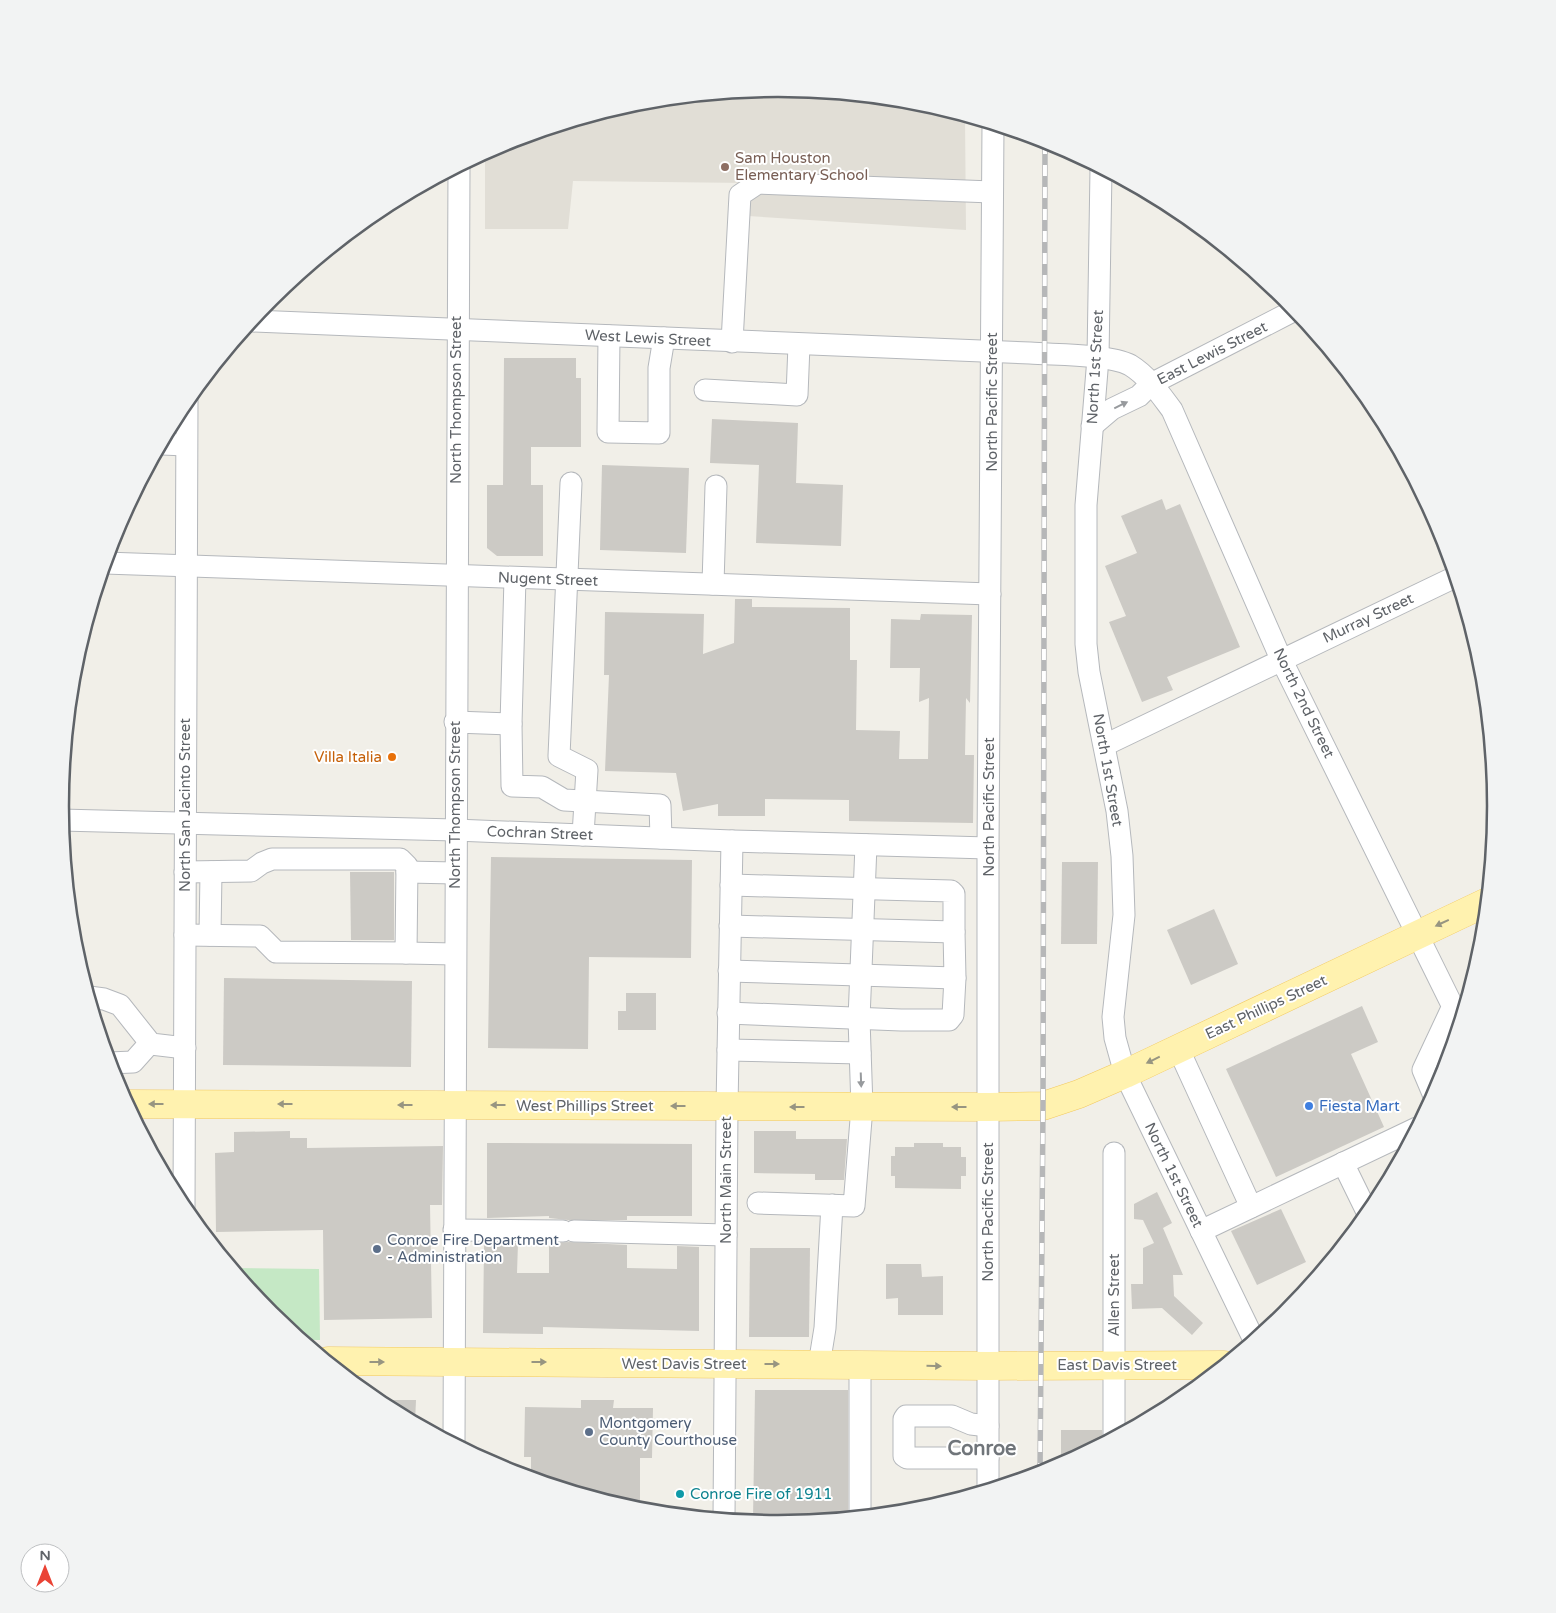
<svg xmlns="http://www.w3.org/2000/svg" width="1556" height="1613" font-family="'Varela Round',sans-serif">
  <style>
    .education { fill: #e1ded6 }
    .green { fill: #c5e8c5 }
    .building { fill: #cccac5 }
    .lines { fill: none; stroke-linecap: round; stroke-linejoin: round }
    .minor-casing { stroke: #b5b8bc; stroke-width: 23 }
    .major-casing { stroke: #f2c960; stroke-width: 29 }
    .minor { stroke: #fff; stroke-width: 21 }
    .major { stroke: #fff2af; stroke-width: 28 }
    .rail-casing { stroke: #b6b7b8; stroke-width: 5.5 }
    .rail { stroke: #fff; stroke-width: 4; stroke-dasharray: 11; stroke-linecap: butt }
    .oneway { fill: #979a9d }
    .oneway2 { fill: #979581 }
    .education-dot { fill: #8d6e63; stroke: #fff; stroke-width: 2 }
    .food-dot { fill: #e8710a; stroke: #fff; stroke-width: 2 }
    .shop-dot { fill: #3f7fe0; stroke: #fff; stroke-width: 2 }
    .service-dot { fill: #5c6f8a; stroke: #fff; stroke-width: 2 }
    .culture-dot { fill: #0f9aa8; stroke: #fff; stroke-width: 2 }
    .labels { text-anchor: middle; stroke-width: 4; stroke-linejoin: round; paint-order: stroke }
    .education-label { font-size: 15px; fill: #785e54; stroke: #fff; text-anchor: start }
    .street-label { font-size: 15px; fill: #5f6368; stroke: #fff }
    .food-label { font-size: 15px; fill: #c56008; stroke: #fff; text-anchor: end }
    .shop-label { font-size: 15px; fill: #366cbe; stroke: #fff; text-anchor: start }
    .service-label { font-size: 15px; fill: #4e5e75; stroke: #fff; text-anchor: start }
    .culture-label { font-size: 15px; fill: #0d838f; stroke: #fff; text-anchor: start }
    .district-label { font-size: 20px; font-weight: bold; fill: #70757a; stroke: #fff }
    .rim { fill: none; stroke: #5f6368; stroke-width: 2.5 }
  </style>
  <rect width="100%" height="100%" fill="#f1efe8"/>
  <path class="education" d="M778,89L918,102L965,117L966,230L748,216V183L573,181L568,229H485V153L504,143L638,102Z"/>
  <path class="green" d="M233,1268L319,1269L320,1340H302L270,1314Z"/>
  <g class="building">
    <path d="M504,358H576V378H581V447H531V485H543V556H497L487,548V485H503Z"/>
    <path d="M712,419L798,423L796,483L843,485L841,546L756,543L759,465L710,463Z"/>
    <path d="M602,465L689,468L686,553L600,550Z"/>
    <path d="M1162,499L1166,510L1180,504L1240,647L1167,677L1173,690L1142,702L1109,622L1126,616L1105,566L1137,553L1121,516Z"/>
    <path d="M735,599H752V607L850,608V660H857L856,730L900,731L899,759H928L929,698L919,702L920,668H890L891,619L920,620L921,614L972,615L970,703L966,698L965,755H974L973,823L849,821V800L765,799V816H718V804L683,811L676,773L605,771L609,675H604L605,612L704,614L703,654L734,643Z"/>
    <path d="M491,857L692,860L691,958L589,957L588,1049L488,1048Z"/>
    <path d="M1062,862H1098L1097,944H1061Z"/>
    <path d="M350,872H394V940H351Z"/>
    <path d="M1214,909L1238,964L1191,985L1167,930Z"/>
    <path d="M224,978L412,981L411,1067L223,1065Z"/>
    <path d="M626,993H656V1030H618V1011H626Z"/>
    <path d="M1362,1006L1378,1042L1351,1054L1384,1127L1276,1177L1226,1069Z"/>
    <path d="M290,1131V1138H307V1148L443,1146L442,1205H430L432,1318L324,1320L323,1230L216,1232L215,1153L234,1152V1132Z"/>
    <path d="M754,1131H796V1139H847L844,1180H815V1174L754,1173Z"/>
    <path d="M487,1143L692,1144V1216H627V1220H568L549,1218V1216L487,1218Z"/>
    <path d="M914,1143H943V1147H961V1157H966V1176H961V1189L895,1188V1176H891V1156H895V1147H914Z"/>
    <path d="M1157,1192L1172,1223L1163,1228L1183,1275H1173L1174,1296L1203,1323L1192,1335L1162,1308L1132,1309L1131,1284H1143V1248L1154,1243L1143,1220L1134,1219V1204Z"/>
    <path d="M1281,1209L1306,1262L1257,1285L1231,1231Z"/>
    <path d="M569,1242L627,1245V1268L677,1269V1246L699,1247V1331L543,1327V1334L483,1333L484,1243H518L517,1273H549V1243Z"/>
    <path d="M750,1248H810L809,1337H749Z"/>
    <path d="M886,1264H921L922,1277L943,1276V1315H898V1298L886,1299Z"/>
    <path d="M755,1390H848V1518L818,1521L753,1520Z"/>
    <path d="M374,1400H416L415,1423L379,1403Z"/>
    <path d="M581,1400H614L613,1408H653L652,1458H640V1511L531,1478V1457H524L525,1407L581,1408Z"/>
    <path d="M1061,1430H1102L1103,1443L1061,1465Z"/>
  </g>
  <g class="lines">
    <g class="minor-casing">
      <g id="minor">
        <path d="M1101,169L1098,358L1086,505V644L1089,672L1117,811L1122,856L1124,915L1113,1017L1115,1038L1125,1074L1254,1340"/>
        <path d="M253,321L1030,353C1055,355 1109,354 1130,365C1148,376 1160,394 1172,410L1281,659L1460,1021"/>
        <path d="M609,336L608,432L659,433V368L664,338"/>
        <path d="M732,342L740,195L758,183L992,192"/>
        <path d="M705,390L797,395L799,345"/>
        <path d="M1092,426L1112,409L1139,396L1151,384L1295,310"/>
        <path d="M162,444L186,445"/>
        <path d="M571,483L559,756L587,770L583,835"/>
        <path d="M105,563L990,594"/>
        <path d="M713,584L716,486"/>
        <path d="M455,722L511,724L515,578"/>
        <path d="M511,724L512,786L542,787L564,800L660,805L661,838"/>
        <path d="M1105,745L1455,577"/>
        <path d="M61,820L455,830L732,841L988,848"/>
        <path d="M185,872L251,871L262,863L272,859H400L407,866L406,953L276,952L260,936L185,935"/>
        <path d="M407,872L455,873"/>
        <path d="M730,926L954,932V894L951,891L731,885"/>
        <path d="M210,935L211,872"/>
        <path d="M406,953L455,954"/>
        <path d="M729,971L955,978L954,932"/>
        <path d="M89,997L104,999L120,1005L151,1044L185,1048"/>
        <path d="M728,1013L901,1020H949L953,1015L955,978"/>
        <path d="M1178,1048L1251,1207"/>
        <path d="M728,1050L860,1053"/>
        <path d="M109,1063L133,1062L150,1043"/>
        <path d="M1434,1096L1423,1070L1453,1006"/>
        <path d="M1343,1163L1368,1214"/>
        <path d="M758,1203L854,1206L862,1107L859,1019L866,845"/>
        <path d="M184,1209L187,401"/>
        <path d="M454,1230L563,1231"/>
        <path d="M574,1231L726,1235"/>
        <path d="M1201,1231L1417,1128"/>
        <path d="M819,1365L825,1328L832,1205"/>
        <path d="M860,1365V1516"/>
        <path d="M1114,1437V1153"/>
        <path d="M454,1443L459,167"/>
        <path d="M988,1458H907L904,1456V1419L906,1416H952L971,1424L988,1426"/>
        <path d="M988,1490V848L993,125"/>
        <path d="M724,1519L727,1107L732,841"/>
      </g>
    </g>
    <g class="major-casing">
      <g id="major">
        <path d="M127,1104L989,1107L1043,1106L1079,1094L1125,1074L1487,902"/>
        <path d="M328,1361L988,1366L1224,1365"/>
      </g>
    </g>
    <use href="#minor" class="minor"/>
    <use href="#major" class="major"/>
    <g class="rail-casing">
      <path id="rail" d="M1040,1474L1043,1106L1045,141"/>
    </g>
    <use href="#rail" class="rail"/>
  </g>
  <defs><path id="oneway-solid" d="M-6-.8H1V-3.2L6.5 0L1 3.2V.8H-6Z" transform="scale(1.25)"/></defs>
  <g class="oneway">
    <use href="#oneway-solid" transform="translate(1121 405) rotate(-26)"/>
    <use href="#oneway-solid" transform="translate(861 1080) rotate(88)"/>
  </g>
  <g class="oneway2">
    <use href="#oneway-solid" transform="translate(1442 923) rotate(155)"/>
    <use href="#oneway-solid" transform="translate(1153 1060) rotate(154)"/>
    <use href="#oneway-solid" transform="translate(156 1104) rotate(-180)"/>
    <use href="#oneway-solid" transform="translate(285 1104) rotate(-180)"/>
    <use href="#oneway-solid" transform="translate(405 1105) rotate(-180)"/>
    <use href="#oneway-solid" transform="translate(498 1105) rotate(-180)"/>
    <use href="#oneway-solid" transform="translate(678 1106) rotate(-180)"/>
    <use href="#oneway-solid" transform="translate(797 1107) rotate(-180)"/>
    <use href="#oneway-solid" transform="translate(959 1107) rotate(-180)"/>
    <use href="#oneway-solid" transform="translate(377 1362)"/>
    <use href="#oneway-solid" transform="translate(539 1362)"/>
    <use href="#oneway-solid" transform="translate(772 1364)"/>
    <use href="#oneway-solid" transform="translate(934 1366) rotate(1)"/>
  </g>
  <circle class="education-dot" cx="725" cy="167" r="5"/>
  <circle class="food-dot" cx="392" cy="757" r="5"/>
  <circle class="shop-dot" cx="1309" cy="1106" r="5"/>
  <g class="service-dot">
    <circle cx="377" cy="1249" r="5"/>
    <circle cx="589" cy="1432" r="5"/>
  </g>
  <circle class="culture-dot" cx="680" cy="1494" r="5"/>
  <g class="labels">
    <g class="education-label">
      <text x="735" y="163">Sam Houston<tspan x="735" dy="17">Elementary School</tspan></text>
    </g>
    <g class="street-label">
      <text transform="translate(648 338) rotate(3)" y="5">West Lewis Street</text>
      <text transform="translate(1212 353) rotate(-27)" y="5">East Lewis Street</text>
      <text transform="translate(1095 367) rotate(-87)" y="5">North 1st Street</text>
      <text transform="translate(456 400) rotate(-90)" y="5">North Thompson Street</text>
      <text transform="translate(992 402) rotate(-90)" y="5">North Pacific Street</text>
      <text transform="translate(548 579) rotate(2)" y="5">Nugent Street</text>
      <text transform="translate(1368 618) rotate(-25)" y="5">Murray Street</text>
      <text transform="translate(1304 703) rotate(64)" y="5">North 2nd Street</text>
      <text transform="translate(1108 770) rotate(80)" y="5">North 1st Street</text>
      <text transform="translate(185 805) rotate(-90)" y="5">North San Jacinto Street</text>
      <text transform="translate(455 805) rotate(-90)" y="5">North Thompson Street</text>
      <text transform="translate(989 807) rotate(-90)" y="5">North Pacific Street</text>
      <text transform="translate(540 833) rotate(2)" y="5">Cochran Street</text>
      <text transform="translate(1266 1007) rotate(-25)" y="5">East Phillips Street</text>
      <text x="585" y="1111">West Phillips Street</text>
      <text transform="translate(1174 1175) rotate(64)" y="5">North 1st Street</text>
      <text transform="translate(726 1180) rotate(-90)" y="5">North Main Street</text>
      <text transform="translate(988 1212) rotate(-90)" y="5">North Pacific Street</text>
      <text transform="translate(1114 1295) rotate(-90)" y="5">Allen Street</text>
      <text x="684" y="1369">West Davis Street</text>
      <text x="1117" y="1370">East Davis Street</text>
    </g>
    <g class="food-label">
      <text x="382" y="762">Villa Italia</text>
    </g>
    <g class="shop-label">
      <text x="1319" y="1111">Fiesta Mart</text>
    </g>
    <g class="service-label">
      <text x="387" y="1245">Conroe Fire Department<tspan x="387" dy="17">- Administration</tspan></text>
      <text x="599" y="1428">Montgomery<tspan x="599" dy="17">County Courthouse</tspan></text>
    </g>
    <g class="culture-label">
      <text x="690" y="1499">Conroe Fire of 1911</text>
    </g>
    <g class="district-label">
      <text x="982" y="1455">Conroe</text>
    </g>
  </g>
  <path d="M0 0H1556V1613H0ZM69 806a709 709 0 1 1 1418 0a709 709 0 1 1-1418 0Z" fill="#f2f3f3" fill-rule="evenodd"/>
  <path class="rim" d="M69 806a709 709 0 1 1 1418 0a709 709 0 1 1-1418 0Z"/>
  <g transform="translate(45 1568)"><circle r="24" fill="#ffffff" stroke="#bfc1c3"/>
  <path d="M0-4L9 19L0 12L-9 19Z" fill="#ea4335"/>
  <text y="-8" font-size="14" font-weight="bold" text-anchor="middle" fill="#5f6368">N</text>
  </g>
</svg>
